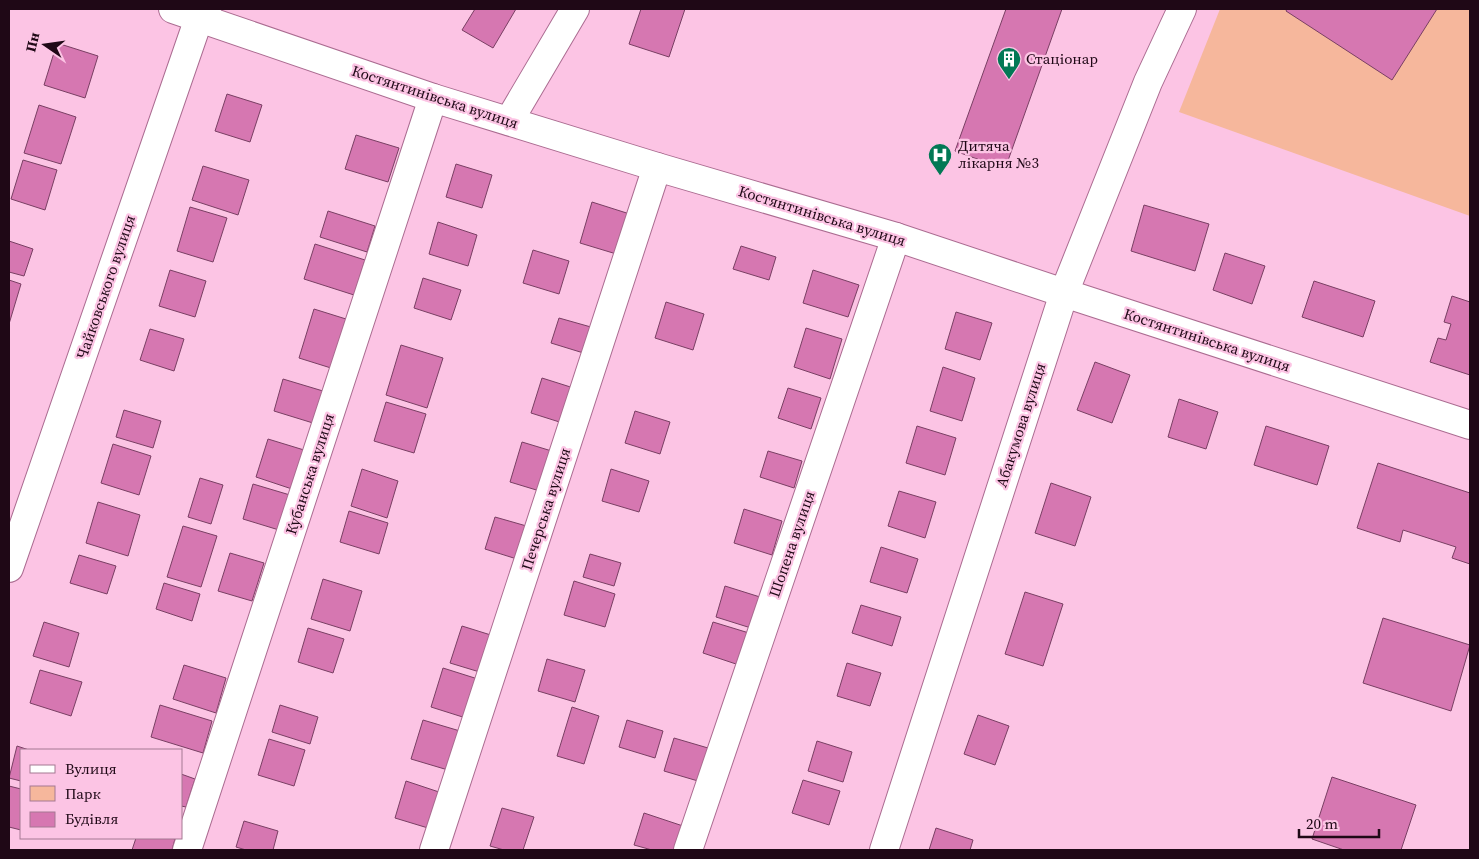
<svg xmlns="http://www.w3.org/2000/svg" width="1479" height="859" font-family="'Source Serif 4',serif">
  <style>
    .green { fill: #f6b79c }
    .building { fill: #d677b1; stroke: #793f63 }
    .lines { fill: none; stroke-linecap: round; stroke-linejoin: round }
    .street-casing { stroke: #ab6c91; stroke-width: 30 }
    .street { stroke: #fff; stroke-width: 28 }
    .labels { text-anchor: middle; stroke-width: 4.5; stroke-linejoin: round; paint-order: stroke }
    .poi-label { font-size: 15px; fill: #1f0816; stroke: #fcc4e4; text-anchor: start }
    .street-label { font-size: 15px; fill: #1f0816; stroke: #fcc4e4 }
  </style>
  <rect width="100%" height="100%" fill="#fcc4e4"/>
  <path class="green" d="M1220,9H1470V216L1179,112Z"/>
  <g class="building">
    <path d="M475,9H516L493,48L462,30Z"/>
    <path d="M641,9H685L669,57L629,44Z"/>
    <path d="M1006,9H1062L1005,169L955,151Z"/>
    <path d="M1287,9H1437L1392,80L1286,11Z"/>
    <path d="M57,43L98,56L85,98L44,85Z"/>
    <path d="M227,94L262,105L250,142L215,131Z"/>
    <path d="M39,105L76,117L61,164L24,153Z"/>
    <path d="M356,135L399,148L388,182L345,169Z"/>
    <path d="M23,160L57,170L45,210L11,199Z"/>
    <path d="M456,164L492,175L482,208L446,197Z"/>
    <path d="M203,166L249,180L238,215L192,200Z"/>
    <path d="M592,202L636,216L623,256L580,243Z"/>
    <path d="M1144,205L1209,224L1195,271L1131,251Z"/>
    <path d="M190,207L227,218L213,262L177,251Z"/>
    <path d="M328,211L375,226L367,252L320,237Z"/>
    <path d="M438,222L477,235L468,266L429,254Z"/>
    <path d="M9,241L33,249L24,276L9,272Z"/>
    <path d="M315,244L365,260L354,295L304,279Z"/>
    <path d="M741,246L776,257L769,280L733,269Z"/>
    <path d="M533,250L569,261L559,294L523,283Z"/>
    <path d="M1225,253L1265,266L1252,304L1213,290Z"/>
    <path d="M170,270L206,281L195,317L159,306Z"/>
    <path d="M813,270L859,285L848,317L803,303Z"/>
    <path d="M423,278L461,290L451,320L414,308Z"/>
    <path d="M9,280L21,284L9,324Z"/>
    <path d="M1314,281L1375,301L1363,337L1302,317Z"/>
    <path d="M1452,296L1470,302V375L1430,362L1438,338L1446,340L1451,324L1444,322Z"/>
    <path d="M666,302L704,314L693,350L655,338Z"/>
    <path d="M314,309L346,319L331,368L299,358Z"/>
    <path d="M956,312L992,323L980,360L945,349Z"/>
    <path d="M559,318L598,329L590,355L551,343Z"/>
    <path d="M806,328L842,339L830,379L794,367Z"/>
    <path d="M150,329L184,339L174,371L140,360Z"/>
    <path d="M401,345L443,358L427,408L386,395Z"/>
    <path d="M1095,362L1130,375L1112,423L1077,410Z"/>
    <path d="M943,367L975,378L962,421L930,411Z"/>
    <path d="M542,378L580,390L569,425L531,413Z"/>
    <path d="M283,379L323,391L313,423L274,411Z"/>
    <path d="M788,388L821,398L811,429L778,418Z"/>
    <path d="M1179,399L1218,412L1206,449L1168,437Z"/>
    <path d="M386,402L426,414L414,453L374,441Z"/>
    <path d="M124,410L161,421L153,448L116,437Z"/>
    <path d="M635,411L670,422L660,454L625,443Z"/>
    <path d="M917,426L956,438L945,475L906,463Z"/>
    <path d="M1266,426L1329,446L1317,485L1254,465Z"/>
    <path d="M268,439L304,450L292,489L256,477Z"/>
    <path d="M522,442L555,452L543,492L510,482Z"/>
    <path d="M113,444L151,456L139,495L101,483Z"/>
    <path d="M768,451L802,461L794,488L760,477Z"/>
    <path d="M1378,463L1470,493V564L1452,558L1456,547L1403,530L1400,542L1357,528Z"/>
    <path d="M362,469L398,481L387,518L351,506Z"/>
    <path d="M611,469L649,481L639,512L602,501Z"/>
    <path d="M200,478L223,485L211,524L188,517Z"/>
    <path d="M1051,483L1091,497L1075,546L1035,533Z"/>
    <path d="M253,484L290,495L279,530L243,519Z"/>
    <path d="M899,491L936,502L925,538L888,526Z"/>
    <path d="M98,502L140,515L128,556L86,543Z"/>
    <path d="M744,509L782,521L772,555L734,543Z"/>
    <path d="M349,511L388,523L379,554L340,542Z"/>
    <path d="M495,517L530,527L520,560L485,549Z"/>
    <path d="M183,526L217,536L201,587L167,577Z"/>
    <path d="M881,547L918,559L907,593L870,582Z"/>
    <path d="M230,553L264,563L252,601L218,591Z"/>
    <path d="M590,554L621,563L614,586L583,577Z"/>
    <path d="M79,555L116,566L107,594L70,583Z"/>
    <path d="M323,579L362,591L350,631L311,619Z"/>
    <path d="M574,581L615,594L605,627L564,615Z"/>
    <path d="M164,583L200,594L192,621L156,609Z"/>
    <path d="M725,586L760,597L751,628L716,617Z"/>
    <path d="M1025,592L1063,604L1043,666L1005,654Z"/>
    <path d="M861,605L901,617L892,646L852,633Z"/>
    <path d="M1383,618L1470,645L1451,711L1363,683Z"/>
    <path d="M44,622L79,633L69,667L33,656Z"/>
    <path d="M713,622L749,633L739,665L703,653Z"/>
    <path d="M462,626L494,636L483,673L450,663Z"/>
    <path d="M308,628L344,639L333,673L298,662Z"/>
    <path d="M547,659L585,670L575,702L538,691Z"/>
    <path d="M847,663L881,673L870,706L837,696Z"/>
    <path d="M184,665L226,678L216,713L173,699Z"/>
    <path d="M443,668L481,680L469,719L431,707Z"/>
    <path d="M40,670L82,682L71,716L30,703Z"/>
    <path d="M160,705L212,721L203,753L151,737Z"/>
    <path d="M280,705L318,717L310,744L272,732Z"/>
    <path d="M572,707L599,716L584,764L557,756Z"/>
    <path d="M978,715L1009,726L995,765L964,754Z"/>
    <path d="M423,720L460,731L448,770L411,759Z"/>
    <path d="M627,720L663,731L655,758L619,747Z"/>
    <path d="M674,738L708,748L698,781L664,771Z"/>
    <path d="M269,739L305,750L294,786L258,775Z"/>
    <path d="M817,741L852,752L843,782L808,771Z"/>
    <path d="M17,746L29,750H21V781L9,778Z"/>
    <path d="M181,774L195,779L186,807L181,806Z"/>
    <path d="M1332,777L1416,805L1401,850H1344L1312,839Z"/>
    <path d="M803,780L840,791L829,825L792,813Z"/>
    <path d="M406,781L439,792L428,828L395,818Z"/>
    <path d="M9,786L21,789V830L9,827Z"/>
    <path d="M502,808L534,817L523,850H504L490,846Z"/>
    <path d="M644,813L683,826L675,850H652L634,845Z"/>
    <path d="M244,821L278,831L273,850H246L236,847Z"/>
    <path d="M936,828L973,840L970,850H929Z"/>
    <path d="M136,838H171L175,839L172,850H132Z"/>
  </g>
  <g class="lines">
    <g class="street-casing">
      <g id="street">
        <path d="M173,9L433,98L657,167L896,237L1064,293L1470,425"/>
        <path d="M509,121L575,9"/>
        <path d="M9,568L199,18L207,9"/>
        <path d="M187,850L433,98"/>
        <path d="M434,850L657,167"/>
        <path d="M688,850L896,237"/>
        <path d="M884,850L1064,293L1148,82L1182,9"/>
      </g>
    </g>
    <use href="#street" class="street"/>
  </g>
  <defs>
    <g id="building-pin" transform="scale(1.25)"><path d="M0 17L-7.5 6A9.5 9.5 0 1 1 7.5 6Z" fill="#027855" stroke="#fcc4e4"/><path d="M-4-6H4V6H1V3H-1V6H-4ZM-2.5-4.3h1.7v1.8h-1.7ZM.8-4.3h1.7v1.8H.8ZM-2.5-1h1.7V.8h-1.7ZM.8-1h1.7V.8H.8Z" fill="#fff"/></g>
    <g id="hospital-pin" transform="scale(1.25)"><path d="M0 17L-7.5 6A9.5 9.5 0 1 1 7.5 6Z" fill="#027855" stroke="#fcc4e4"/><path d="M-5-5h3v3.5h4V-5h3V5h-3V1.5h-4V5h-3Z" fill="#fff"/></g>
  </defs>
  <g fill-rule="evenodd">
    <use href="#building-pin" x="1009" y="59"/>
    <use href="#hospital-pin" x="940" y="155"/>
  </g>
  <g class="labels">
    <g class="poi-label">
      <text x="1026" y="64">Стаціонар</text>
      <text x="958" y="151">Дитяча<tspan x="958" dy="17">лікарня №3</tspan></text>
    </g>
    <g class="street-label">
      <text transform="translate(435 97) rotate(18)" y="5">Костянтинівська вулиця</text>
      <text transform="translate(822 216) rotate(17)" y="5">Костянтинівська вулиця</text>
      <text transform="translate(106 287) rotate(-71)" y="5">Чайковського вулиця</text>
      <text transform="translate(1207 340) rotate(18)" y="5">Костянтинівська вулиця</text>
      <text transform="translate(1021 425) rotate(-72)" y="5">Абакумова вулиця</text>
      <text transform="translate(310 474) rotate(-72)" y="5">Кубанська вулиця</text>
      <text transform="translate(546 509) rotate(-72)" y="5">Печерська вулиця</text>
      <text transform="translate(792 544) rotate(-71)" y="5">Шопена вулиця</text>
    </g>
  </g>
  <rect width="1479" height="859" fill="none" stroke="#1f0816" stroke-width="20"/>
  <rect x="20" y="749" width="162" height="90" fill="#fcc4e4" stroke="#a47992"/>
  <rect x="30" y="765" width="25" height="8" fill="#ffffff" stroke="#a47992"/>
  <text x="65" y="774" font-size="15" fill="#1f0816">Вулиця</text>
  <rect x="30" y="786" width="25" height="15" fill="#f6b79c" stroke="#a47992"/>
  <text x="65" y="799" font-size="15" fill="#1f0816">Парк</text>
  <rect x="30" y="812" width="25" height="15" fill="#d677b1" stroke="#a47992"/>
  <text x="65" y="824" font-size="15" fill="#1f0816">Будівля</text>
  <g transform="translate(45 45) rotate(283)" stroke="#fcc4e4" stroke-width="4" paint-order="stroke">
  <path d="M0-4L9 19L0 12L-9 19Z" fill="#1f0816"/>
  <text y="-8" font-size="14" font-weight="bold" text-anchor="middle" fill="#1f0816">Пн</text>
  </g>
  <path d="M1299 829v8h80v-8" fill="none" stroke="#1f0816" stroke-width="2.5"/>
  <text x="1306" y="829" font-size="15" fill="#1f0816" stroke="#fcc4e4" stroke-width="4" paint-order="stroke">20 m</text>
</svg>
